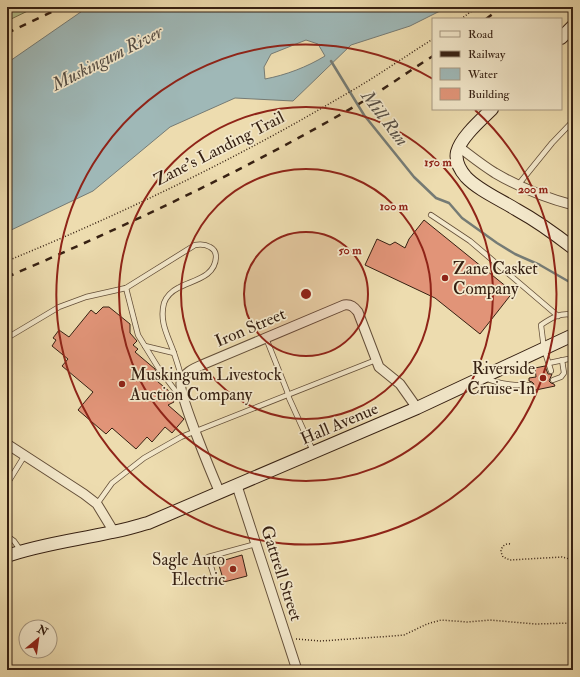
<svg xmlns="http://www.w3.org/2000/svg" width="580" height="677" font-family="'IM FELL Double Pica',serif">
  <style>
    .green { fill: #b6c18c; stroke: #76704f }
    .water { fill: #9fb8b7; stroke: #757b75; fill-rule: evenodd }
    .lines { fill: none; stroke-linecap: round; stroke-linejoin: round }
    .stream { stroke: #757b75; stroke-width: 2.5 }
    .building { fill: #e19478; stroke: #362012 }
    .lane-casing { stroke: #644f39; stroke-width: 6 }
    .street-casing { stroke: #644f39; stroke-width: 11 }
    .secondary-casing { stroke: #362012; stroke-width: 14 }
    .path { stroke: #362012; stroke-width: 1.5; stroke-dasharray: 1 2; stroke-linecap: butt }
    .lane { stroke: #f3e8cb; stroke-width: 4.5 }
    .street { stroke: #f3e8cb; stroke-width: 9 }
    .secondary { stroke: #f3e8cb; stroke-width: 12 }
    .rail { stroke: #362012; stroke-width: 2.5; stroke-dasharray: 7 7; stroke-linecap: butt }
    .ring { fill: none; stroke: #8f2418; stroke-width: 2 }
    .poi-dot { fill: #8f2418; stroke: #f3e8cb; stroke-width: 1.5 }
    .labels { text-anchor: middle; stroke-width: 3.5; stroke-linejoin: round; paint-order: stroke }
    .street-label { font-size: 17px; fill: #362012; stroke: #f3e8cb }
    .poi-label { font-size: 17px; fill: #362012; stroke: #f3e8cb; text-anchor: start }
    .water-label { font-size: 18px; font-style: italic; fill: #564e44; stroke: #f3e8cb }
    .centre { fill: #8f2418; stroke: #f3e8cb; stroke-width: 2 }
    .ring-label { font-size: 12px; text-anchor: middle; font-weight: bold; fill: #8f2418; stroke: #f3e8cb; stroke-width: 3.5; stroke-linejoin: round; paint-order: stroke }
  </style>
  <rect width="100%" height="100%" fill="#eddcaf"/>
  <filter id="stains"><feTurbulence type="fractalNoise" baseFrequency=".005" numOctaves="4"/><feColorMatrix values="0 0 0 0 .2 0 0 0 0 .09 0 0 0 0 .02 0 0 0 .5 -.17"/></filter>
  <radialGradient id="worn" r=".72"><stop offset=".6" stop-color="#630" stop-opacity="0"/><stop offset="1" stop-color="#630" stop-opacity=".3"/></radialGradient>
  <path class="green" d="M7,7H36L7,21Z"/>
  <path class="water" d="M88,7H448L410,26L351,45L293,101L235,98L170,127L93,191L7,232V63ZM306,40L318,44L325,56C307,67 286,75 265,79L264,67L271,54Z"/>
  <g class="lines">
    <path class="stream" d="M331,61L364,115L414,177L436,198L449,203L462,218L497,243L515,254L540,265L573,284"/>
  </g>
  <g class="building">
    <path d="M424,220L513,292L480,334L435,298L365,265L377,239L390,245L395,242L405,248L409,239Z"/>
    <path d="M103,307H109L130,324V333L137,341L133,345L138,349L135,352L155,369L156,372L152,377L169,391L174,402L168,405L184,419L172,433L165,427L152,442L147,437L136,449L112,428L106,434L78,410L93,392L62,366L68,359L52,346L56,340L53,338L59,330L69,337L91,310L96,314Z"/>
    <path d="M545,366L548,374H552L549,381L551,383L554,384L555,386L531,391V389L534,384L532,382L529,381V378L536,377L535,368Z"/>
    <path d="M242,555L247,576L224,582L218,562Z"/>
  </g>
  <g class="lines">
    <g class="lane-casing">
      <g id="lane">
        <path d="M518,185L552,143L573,121"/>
        <path d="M431,215L470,241L558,316"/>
        <path d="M126,288L138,335L159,369L181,398"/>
        <path d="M7,338L59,307L86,297L126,288L195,245C201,244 205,244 210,247C214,249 216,253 216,257C215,278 192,280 178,288C172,291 166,297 164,303C159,322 168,336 174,353C177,362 180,371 182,380"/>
        <path d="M266,338L287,391L289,398L313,451"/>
        <path d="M145,346L174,353"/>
        <path d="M549,363L573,358"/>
        <path d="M551,371L544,349L541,325C551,318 561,312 573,315"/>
        <path d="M485,378C499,384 514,386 530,385"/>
        <path d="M553,380L561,377L564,373L562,360"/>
        <path d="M7,484L25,455"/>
        <path d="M97,504L112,483L144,458L181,437L376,360"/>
        <path d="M7,536L14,541L21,551"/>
        <path d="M215,579L208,557L256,544"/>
      </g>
    </g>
    <g class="street-casing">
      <g id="street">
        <path d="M459,147C471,156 482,165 495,173C519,187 546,198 573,205"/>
        <path d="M7,444L84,494L97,504L114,532"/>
        <path d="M237,486L297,670"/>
        <path d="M220,493C213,477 178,393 181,383C184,372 195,368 204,364L344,305C351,304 354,307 358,312L379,367L400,384L417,408"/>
      </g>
    </g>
    <g class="secondary-casing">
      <g id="secondary">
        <path d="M561,38L573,26"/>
        <path d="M492,109C481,120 461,137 457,152C455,161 460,170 466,177C478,190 501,200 517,210C537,221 555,234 573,248"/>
        <path d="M7,556C41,544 77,540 112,532C125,530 136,526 148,523L417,408L573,335"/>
      </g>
    </g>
    <g class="path">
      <path d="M461,19L477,7"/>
      <path d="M7,261C122,214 240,157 346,94C376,77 404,57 433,39"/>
      <path d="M510,544C505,543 501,547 501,552L503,557L510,560L562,557L573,560"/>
      <path d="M296,639L321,641L393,636L404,635L427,624L441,620L467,622L490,620L535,624L573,623"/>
    </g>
    <use href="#lane" class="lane"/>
    <use href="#street" class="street"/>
    <use href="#secondary" class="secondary"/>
    <g class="rail">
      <path d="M486,19L502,7"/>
      <path d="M7,33L62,7"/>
      <path d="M7,277C128,225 248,169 362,102C386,88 409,71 433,56"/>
    </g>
  </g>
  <circle cx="306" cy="294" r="62" fill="#8f2418" fill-opacity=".12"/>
  <g class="ring">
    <circle cx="306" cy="294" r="62"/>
    <circle cx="306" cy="294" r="125"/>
    <circle cx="306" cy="294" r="187"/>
    <path d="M475 110A250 250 0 1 1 433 79"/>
  </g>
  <g class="poi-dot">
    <circle cx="445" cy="278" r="4"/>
    <circle cx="543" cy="378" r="4"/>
    <circle cx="122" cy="384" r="4"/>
    <circle cx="233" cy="569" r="4"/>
  </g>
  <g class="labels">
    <g class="street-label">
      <text transform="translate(219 148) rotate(-27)" y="6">Zane's Landing Trail</text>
      <text transform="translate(250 327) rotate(-23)" y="6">Iron Street</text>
      <text transform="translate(339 423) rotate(-23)" y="6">Hall Avenue</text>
      <text transform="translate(282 573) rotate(72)" y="6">Gattrell Street</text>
    </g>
    <g class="poi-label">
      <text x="453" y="274">Zane Casket<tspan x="453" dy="20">Company</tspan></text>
      <text x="535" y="374" text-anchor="end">Riverside<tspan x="535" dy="20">Cruise-In</tspan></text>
      <text x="130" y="380">Muskingum Livestock<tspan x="130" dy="20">Auction Company</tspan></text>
      <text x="225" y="565" text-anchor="end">Sagle Auto<tspan x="225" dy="20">Electric</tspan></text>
    </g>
    <g class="water-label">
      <text transform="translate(107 58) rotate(-27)" y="6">Muskingum River</text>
      <text transform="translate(385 118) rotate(53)" y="6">Mill Run</text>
    </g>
  </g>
  <circle cx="306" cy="294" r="6" class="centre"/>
  <g class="ring-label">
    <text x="438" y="166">150 m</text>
    <text x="533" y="193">200 m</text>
    <text x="394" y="210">100 m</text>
    <text x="350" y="254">50 m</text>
  </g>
  <rect width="580" height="677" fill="none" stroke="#eddcaf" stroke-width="24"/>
  <rect x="8" y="8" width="564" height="661" fill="none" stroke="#362012" stroke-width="2"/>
  <rect x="12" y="12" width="556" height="653" fill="none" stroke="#362012"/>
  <rect x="432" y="18" width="130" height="92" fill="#f3e8cb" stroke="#a79881"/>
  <rect x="440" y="31" width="20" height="6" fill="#f3e8cb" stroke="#a79881"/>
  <text x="468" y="38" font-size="12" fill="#362012">Road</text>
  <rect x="440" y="51" width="20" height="6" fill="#362012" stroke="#a79881"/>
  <text x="468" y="58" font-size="12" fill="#362012">Railway</text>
  <rect x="440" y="68" width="20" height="12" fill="#9fb8b7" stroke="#a79881"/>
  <text x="468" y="78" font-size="12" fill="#362012">Water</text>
  <rect x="440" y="88" width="20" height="12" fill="#e19478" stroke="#a79881"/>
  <text x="468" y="98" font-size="12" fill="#362012">Building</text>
  <g transform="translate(38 639) rotate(29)"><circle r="19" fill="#f3e8cb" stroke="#a79881"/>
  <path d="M0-3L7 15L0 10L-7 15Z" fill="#8f2418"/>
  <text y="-6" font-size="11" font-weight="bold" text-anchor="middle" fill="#362012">N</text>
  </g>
  <rect width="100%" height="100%" filter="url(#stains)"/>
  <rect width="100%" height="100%" fill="url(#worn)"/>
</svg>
